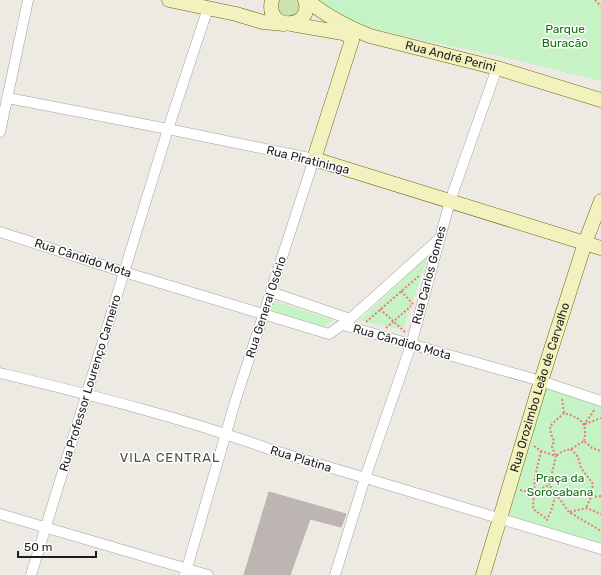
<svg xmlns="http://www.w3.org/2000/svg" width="601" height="575" font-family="Rubik,sans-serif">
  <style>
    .grass { fill: #cce3af }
    .park { fill: #c5f3c5 }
    .building { fill: #bdb5b1; stroke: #bdb0a8 }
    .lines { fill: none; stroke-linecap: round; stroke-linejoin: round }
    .street-casing { stroke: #a1a1a1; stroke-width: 11 }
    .secondary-casing { stroke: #666910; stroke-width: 15 }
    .path { stroke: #eb7b77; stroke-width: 2; stroke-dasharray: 2 2; stroke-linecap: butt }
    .street { stroke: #fff; stroke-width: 10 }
    .secondary { stroke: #f3f1bd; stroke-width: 14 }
    .labels { text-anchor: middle; stroke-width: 3; stroke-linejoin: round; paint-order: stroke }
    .park-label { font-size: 12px; fill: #167017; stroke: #fff }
    .street-label { font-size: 12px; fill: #1d1d1d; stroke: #fff }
    .neighbourhood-label { font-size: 13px; letter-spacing: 1px; fill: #505050; stroke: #fff }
  </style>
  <rect width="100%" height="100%" fill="#edeae4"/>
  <path class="grass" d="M277,0H298L300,10L290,19L278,15Z"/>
  <g class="park">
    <path d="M319,0H601V81L499,56L426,41L362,26L335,14Z"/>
    <path d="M428,256L403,330L360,320Z"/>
    <path d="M271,300L333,320L324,327L269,311Z"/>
    <path d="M546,387L601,403V546L507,516Z"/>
  </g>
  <path class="building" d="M269,492L346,514L341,527L310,519L290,575H244Z"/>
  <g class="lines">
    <g class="street-casing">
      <g id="street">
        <path d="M8,98L168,129L314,159L235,402L185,575"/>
        <path d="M0,132L28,0"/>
        <path d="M0,232L124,272L329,334L350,319L439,239"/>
        <path d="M271,292L350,319"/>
        <path d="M343,325L541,381L601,401"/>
        <path d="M0,373C90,395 181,417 269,449L601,549"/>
        <path d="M0,514L208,575"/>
        <path d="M31,575L168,129L208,8"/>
        <path d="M335,575L365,478L411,345L450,201L497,68"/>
      </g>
    </g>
    <g class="secondary-casing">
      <g id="secondary">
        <path d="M169,0L236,14L263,22L284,24"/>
        <path d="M272,0C264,33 315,29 305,0"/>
        <path id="s1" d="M307,0C326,16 347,27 370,36L497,68L601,100"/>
        <path d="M291,24L343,33L350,36L352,40L314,159L601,248"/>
        <path id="s2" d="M483,575L541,381L585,243L601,201"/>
      </g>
    </g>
    <g class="path">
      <path d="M595,0L601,6"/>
      <path d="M401,291L413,304"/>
      <path d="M380,309L405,332"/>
      <path d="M366,322L420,275"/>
      <path d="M386,328L411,306"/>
      <path d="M562,399L564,413"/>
      <path d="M585,424L601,418"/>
      <path d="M584,425L595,409"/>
      <path d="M584,441C588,423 581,418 564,413L550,426L551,434L554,441L552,447L556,456L563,451L571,449L584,441L592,448L601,451"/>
      <path d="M534,446L541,451L556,456L549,485L556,494L551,511L546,522"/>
      <path d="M571,449L578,457L581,468L593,484L591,497L586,508"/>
      <path d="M541,451L535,477L533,509L547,519"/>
      <path d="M520,490L533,493L549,485"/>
      <path d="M556,494L569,512L601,531"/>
      <path d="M591,497L601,496"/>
      <path d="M570,512L586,508L601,514"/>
    </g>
    <use href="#street" class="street"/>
    <use href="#secondary" class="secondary"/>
  </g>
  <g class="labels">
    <g class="park-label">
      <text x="565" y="33">Parque<tspan x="565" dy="14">Buracão</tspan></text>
      <text x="560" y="482">Praça da<tspan x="560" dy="14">Sorocabana</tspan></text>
    </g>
    <g class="street-label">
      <text dy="4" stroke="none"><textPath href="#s1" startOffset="156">Rua André Perini</textPath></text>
      <text transform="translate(308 160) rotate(14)" y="4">Rua Piratininga</text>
      <text transform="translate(83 258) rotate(18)" y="4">Rua Cândido Mota</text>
      <text transform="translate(429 275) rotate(-75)" y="4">Rua Carlos Gomes</text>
      <text transform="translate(266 307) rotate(-72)" y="4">Rua General Osório</text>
      <text transform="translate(402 342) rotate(16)" y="4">Rua Cândido Mota</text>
      <text transform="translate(90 383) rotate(-73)" y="4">Rua Professor Lourenço Carneiro</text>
      <text dy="4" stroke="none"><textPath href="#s2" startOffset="196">Rua Orozimbo Leão de Carvalho</textPath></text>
      <text transform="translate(301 459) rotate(17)" y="4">Rua Platina</text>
    </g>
    <g class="neighbourhood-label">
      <text x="170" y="462">VILA CENTRAL</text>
    </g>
  </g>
  <path d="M18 551v6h78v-6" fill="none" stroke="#1d1d1d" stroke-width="2"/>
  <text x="24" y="551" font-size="12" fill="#1d1d1d" stroke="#ffffff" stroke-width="3" paint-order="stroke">50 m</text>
</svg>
